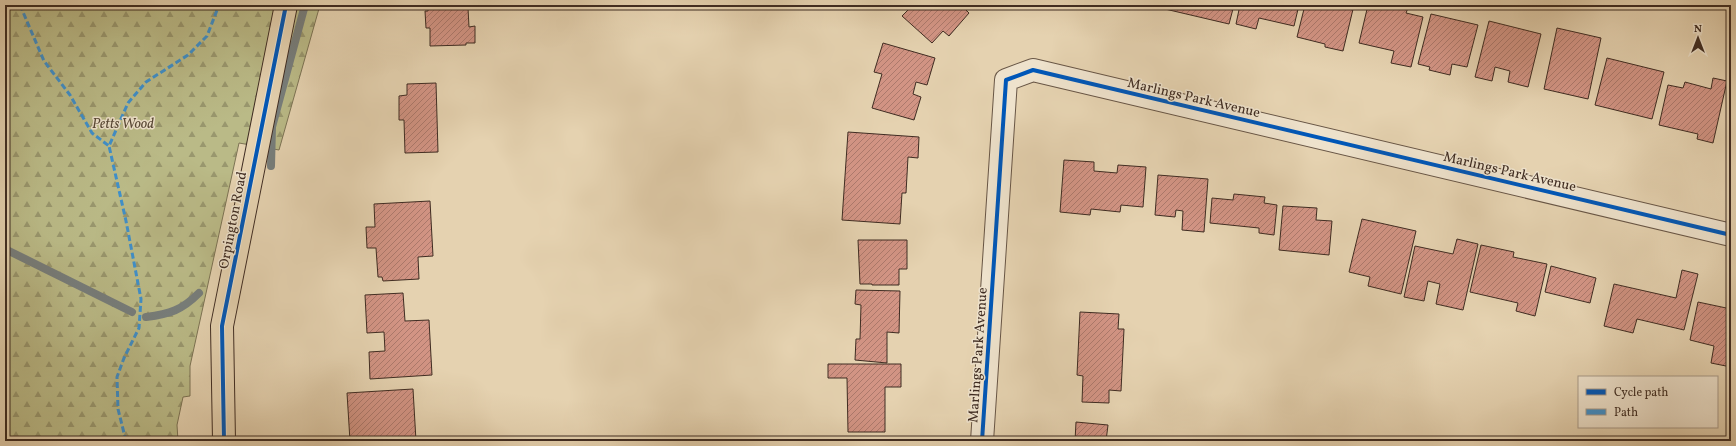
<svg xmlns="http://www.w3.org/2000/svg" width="1736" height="446" font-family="Vollkorn,serif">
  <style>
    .forest { fill: url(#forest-firs); stroke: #7c7354 }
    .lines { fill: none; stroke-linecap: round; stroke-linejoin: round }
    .stream { stroke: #777e7c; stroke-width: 8 }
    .building { fill: url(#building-hatch); stroke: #3f2c22 }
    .minor-casing { stroke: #685646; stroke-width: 24 }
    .primary-casing { stroke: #3f2c22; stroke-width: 24 }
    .minor { stroke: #eee2cc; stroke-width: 22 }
    .primary { stroke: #e5d2b0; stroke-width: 22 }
    .quiet { stroke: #3f90cb; stroke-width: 3; stroke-dasharray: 6 3; stroke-linecap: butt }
    .cycleway-casing { stroke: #eee2cc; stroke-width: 6 }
    .cycleway { stroke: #0057b8; stroke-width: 4 }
    .labels { text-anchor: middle; stroke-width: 3; stroke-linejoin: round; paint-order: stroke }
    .street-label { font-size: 14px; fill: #3f2c22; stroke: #eee2cc }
    .park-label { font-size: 14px; font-style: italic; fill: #584836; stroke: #eee2cc }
  </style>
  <defs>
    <pattern id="forest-firs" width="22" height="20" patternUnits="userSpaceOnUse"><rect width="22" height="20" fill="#baba87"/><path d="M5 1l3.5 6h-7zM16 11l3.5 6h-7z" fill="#99976e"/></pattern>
    <pattern id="building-hatch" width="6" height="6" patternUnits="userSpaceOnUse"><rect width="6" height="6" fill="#d29484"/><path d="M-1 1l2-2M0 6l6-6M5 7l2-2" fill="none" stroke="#ac796c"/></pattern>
  </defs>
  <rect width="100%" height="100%" fill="#e5d2b0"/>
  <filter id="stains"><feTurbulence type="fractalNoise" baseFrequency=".005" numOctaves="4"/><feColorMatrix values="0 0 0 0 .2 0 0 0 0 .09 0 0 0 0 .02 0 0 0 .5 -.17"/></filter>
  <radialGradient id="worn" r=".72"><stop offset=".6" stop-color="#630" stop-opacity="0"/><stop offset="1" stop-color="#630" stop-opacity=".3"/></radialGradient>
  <path class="forest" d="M5,5H320L279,150L239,143L190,366V396L183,397L177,425L178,441H5Z"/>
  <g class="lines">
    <g class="stream">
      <path d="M271,166L272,127L305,5"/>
      <path d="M5,249L132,312"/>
      <path d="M146,317C170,314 182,310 199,293"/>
    </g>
  </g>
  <g class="building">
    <path d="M428,5H464V8H468L469,27L475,26V43H466V45L430,46V28H426L425,11H428Z"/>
    <path d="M913,5H966L967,6L965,9L969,13L949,36L943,31L932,43L902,16Z"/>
    <path d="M1166,5H1234L1229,24L1165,9Z"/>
    <path d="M1240,5H1299L1294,26L1259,18L1256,29L1236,24Z"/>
    <path d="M1305,5H1354L1343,51L1325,47V44L1297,37Z"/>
    <path d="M1368,5H1393L1408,8L1406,13L1423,17L1411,67L1391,63L1394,51L1359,43Z"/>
    <path d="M1431,14L1478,25L1467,67L1452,64L1450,75L1429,70L1430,67L1418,64Z"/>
    <path d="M1489,21L1541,34L1528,87L1508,82L1510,71L1495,67L1492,81L1475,77Z"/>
    <path d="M1557,28L1601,38L1588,99L1544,89Z"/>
    <path d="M883,43L935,58L927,85L916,82L913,94L921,97L914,120L872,108L882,74L874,72Z"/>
    <path d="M1607,58L1664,72L1652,119L1595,105Z"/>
    <path d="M1713,78L1727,81L1713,143L1697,139L1698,134L1659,125L1668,85L1683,88L1685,82L1711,89Z"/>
    <path d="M436,83L438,152L405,153L404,120H399V96L407,95V84Z"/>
    <path d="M848,132L919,137L918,158L908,157L906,193H902L900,224L842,220Z"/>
    <path d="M1064,160L1094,162V171L1117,173L1118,165L1146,167L1143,207L1121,205L1120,212L1091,209L1090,215L1060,212Z"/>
    <path d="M1158,175L1208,179L1204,232L1182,230L1183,211L1176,210L1175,217L1155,215Z"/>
    <path d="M1234,194L1265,197L1264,203L1277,205L1274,235L1259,233V228L1210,223L1212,198L1233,200Z"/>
    <path d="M430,201L433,256L418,257L419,279L383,281L382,277H378L376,248H367L366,227H375L374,204Z"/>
    <path d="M1283,206L1317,208L1316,220L1332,221L1329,255L1279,250Z"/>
    <path d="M1362,219L1416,231L1401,294L1368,286L1370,277L1349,272Z"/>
    <path d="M1457,239L1478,244L1463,310L1436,304L1440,284L1428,281L1424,301L1404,297L1415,246L1453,254Z"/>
    <path d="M858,240H907V269H899V285H872V284H860Z"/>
    <path d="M1481,245L1514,252L1513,257L1547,264L1535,316L1516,311L1518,303L1470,292Z"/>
    <path d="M1551,266L1596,278L1590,303L1545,292Z"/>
    <path d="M1682,270L1698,274L1684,330L1637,319L1633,333L1604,326L1614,284L1676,298Z"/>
    <path d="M856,290L900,291L899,333L887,332V363L855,360L856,339H860L861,305L855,304Z"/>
    <path d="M403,293L405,321L429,320L432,375L370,379L369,352L385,351L384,332L367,333L365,295Z"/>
    <path d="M1698,302L1731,309V367L1711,363L1714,346L1690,340Z"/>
    <path d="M1080,312L1119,314L1118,329H1124L1121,391L1109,390V403L1082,402L1083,376L1077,375Z"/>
    <path d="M828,364H901V387H885V432H848L847,378H828Z"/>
    <path d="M413,389L416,441H350L347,393Z"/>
    <path d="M1076,422L1108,425L1106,441H1075Z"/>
    <path d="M877,438L878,441H829Z"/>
  </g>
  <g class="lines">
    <g class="minor-casing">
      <path id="minor" d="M982,441L1006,80L1033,70L1731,235"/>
    </g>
    <g class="primary-casing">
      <path id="primary" d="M224,441L222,326L286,5"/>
    </g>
    <use href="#minor" class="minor"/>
    <use href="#primary" class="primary"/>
    <g class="quiet">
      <path d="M20,5L44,61L70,95L92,133L109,146"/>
      <path d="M126,441L118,409L117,377L124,358L139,328L141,299L126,221L109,146L128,103L146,82L188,55L207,36L219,5"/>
    </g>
    <g class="cycleway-casing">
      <g id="cycleway">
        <path d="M224,441L222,326L286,5"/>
        <path d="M982,441L1006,80L1033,70L1731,235"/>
      </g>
    </g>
    <use href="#cycleway" class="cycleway"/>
  </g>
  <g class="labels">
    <g class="street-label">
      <text transform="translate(1194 97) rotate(13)" y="5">Marlings Park Avenue</text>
      <text transform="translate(1510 171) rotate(13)" y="5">Marlings Park Avenue</text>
      <text transform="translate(232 220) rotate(-79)" y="5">Orpington Road</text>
      <text transform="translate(977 355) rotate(-86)" y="5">Marlings Park Avenue</text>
    </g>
    <g class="park-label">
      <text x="123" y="128">Petts Wood</text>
    </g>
  </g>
  <rect width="1736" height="446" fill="none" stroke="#e5d2b0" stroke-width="20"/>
  <rect x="6" y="6" width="1724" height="434" fill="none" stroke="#3f2c22" stroke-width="2"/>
  <rect x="10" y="10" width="1716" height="426" fill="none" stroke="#3f2c22"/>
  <rect x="1578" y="376" width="140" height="52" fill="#eee2cc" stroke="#a89988"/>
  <rect x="1586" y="389" width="20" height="6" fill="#0057b8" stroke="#a89988"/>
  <text x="1614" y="396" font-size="12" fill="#3f2c22">Cycle path</text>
  <rect x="1586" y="409" width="20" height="6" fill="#3f90cb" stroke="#a89988"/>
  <text x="1614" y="416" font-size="12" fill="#3f2c22">Path</text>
  <g transform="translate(1698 38)" stroke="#eee2cc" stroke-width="3" paint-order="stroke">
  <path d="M0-3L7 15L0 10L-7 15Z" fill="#3f2c22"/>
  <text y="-6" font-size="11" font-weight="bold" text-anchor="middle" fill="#3f2c22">N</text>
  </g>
  <rect width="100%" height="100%" filter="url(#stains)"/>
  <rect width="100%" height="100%" fill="url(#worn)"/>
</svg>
